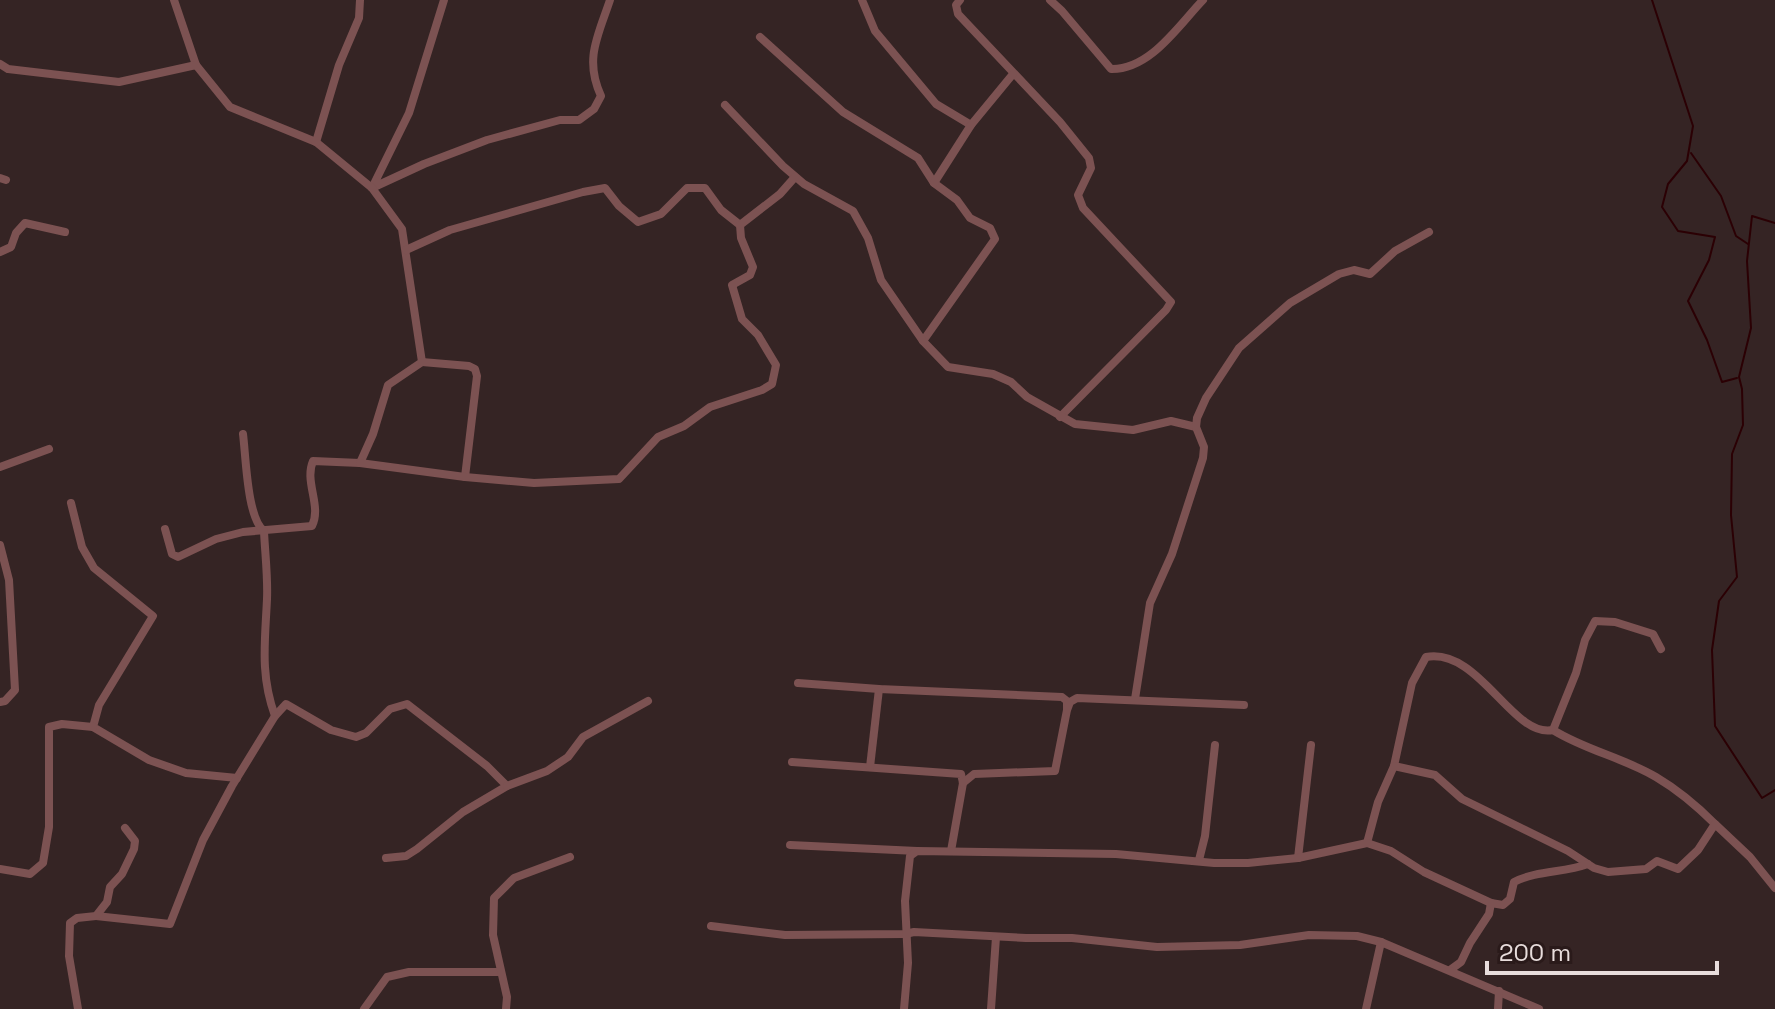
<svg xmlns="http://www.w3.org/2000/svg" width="1775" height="1009" font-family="'Space Grotesk',sans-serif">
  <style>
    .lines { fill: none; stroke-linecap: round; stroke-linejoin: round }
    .stream { stroke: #2b0004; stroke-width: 2 }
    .minor { stroke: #7c5252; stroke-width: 8 }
  </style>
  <rect width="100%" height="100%" fill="#352424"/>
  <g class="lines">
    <g class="stream">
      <path d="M1652,0L1693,126L1687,161L1668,184L1662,207L1678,231L1715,237L1709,260L1688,301L1707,340L1722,382L1737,378"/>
      <path d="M1691,153L1721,196L1736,236L1748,244"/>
      <path d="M1775,223L1752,216L1747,261L1751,328L1739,377L1742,389L1743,425L1732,454L1731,515L1737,577L1719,601L1712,650L1715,726L1762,798L1775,790"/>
    </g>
    <g class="minor">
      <path d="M174,0L196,65"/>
      <path d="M444,0L409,113L372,188L424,164L487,140L560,120H579L594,109L601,96C584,59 598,36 610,0"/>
      <path d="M862,0L875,31L936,104L971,125"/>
      <path d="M960,0L956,5L958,14L1060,122L1089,158L1091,168L1078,195L1083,208L1171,302L1166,310L1060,417"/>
      <path d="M1050,0L1062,11L1111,69C1150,70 1178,26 1203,0"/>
      <path d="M760,37L843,112L918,158L934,183L957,200L970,218L990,228L995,239L923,341"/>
      <path d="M0,64L8,69L119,82L196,65L230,107L316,142L372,188L402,229L422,362L388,385L373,434L360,463L313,461C304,482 322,506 312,526L243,532L216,539L178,557L172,554L165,529"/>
      <path d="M725,105L783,166L804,184L853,211L868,238L881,280L923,341L948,367L993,374L1011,382L1027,397L1075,424L1133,430L1171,421L1196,427"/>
      <path d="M316,142L339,65L359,18L360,0"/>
      <path d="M0,178L6,180"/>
      <path d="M934,183L971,125L1013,74"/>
      <path d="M406,250L450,230L583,192L605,188L619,206L638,222L661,214L687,188H705L721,210L740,225"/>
      <path d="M0,252L11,247L16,233L25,223L65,232"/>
      <path d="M422,362L469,366L475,369L477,376L465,477"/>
      <path d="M360,463L465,477L534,483L619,479L658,437L684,426L710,407L762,390L772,384L776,365L758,335L742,319L732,285L750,275L753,267L741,238L740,225L780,194L795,177"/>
      <path d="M0,467L49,449"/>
      <path d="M71,503L82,547L94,568L153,616L99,705L93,727L149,760L186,773L237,778"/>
      <path d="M0,545L9,580L15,690L5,701L0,702"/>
      <path d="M798,683L879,689L1062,697L1067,701V709"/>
      <path d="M1135,699L1150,603L1172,554L1203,458L1204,447L1196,427L1197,418L1206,398L1239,348L1290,303L1339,274L1354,270L1370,274L1395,251L1429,232"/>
      <path d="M275,716L286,704L331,730L356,737L366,733L390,709L407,704L487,766L507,786L463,812L417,849L406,856L386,858"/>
      <path d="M1553,730C1585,750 1624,758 1656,777C1678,790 1698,807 1715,824"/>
      <path d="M792,762L961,774L963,783L951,851"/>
      <path d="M1394,766L1412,683L1426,657C1479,647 1513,739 1553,730L1576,673L1585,640L1595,621L1615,622L1653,634L1661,649"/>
      <path d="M870,767L879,689"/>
      <path d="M963,783L974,774L1055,771L1067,710L1070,702L1077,698L1244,705"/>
      <path d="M507,786L547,771L568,757L583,737L648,701"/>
      <path d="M1367,843L1378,802L1394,766L1435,775L1462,799L1568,851L1594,868L1608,872L1646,869L1657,861L1678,869L1698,850L1715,824L1750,857L1775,888"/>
      <path d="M790,845L917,851"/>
      <path d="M1298,858L1311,745"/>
      <path d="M1199,860L1205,836L1215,745"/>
      <path d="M0,869L30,874L43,863L49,827V727L62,724L93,727"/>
      <path d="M96,916L170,924L203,840L232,786L275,716C260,675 265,642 267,599C268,577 265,553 264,531C247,518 246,457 243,434"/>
      <path d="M711,926L785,935L905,934L914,932L1026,938H1072L1157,947L1240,945L1309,935L1357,936L1381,942"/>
      <path d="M1450,970L1461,962L1470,943L1489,914L1491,903"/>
      <path d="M78,1009L69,956L70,923L77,918L96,916L107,902L110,887L122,874L134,849L135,841L125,828"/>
      <path d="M364,1009L387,977L409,972H499"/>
      <path d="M506,1009L507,997L493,935L494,898L514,878L570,857"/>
      <path d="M904,1009L908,963L905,901L910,856L917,851L1116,854L1214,863H1248L1298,858L1367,843L1391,851L1424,872L1491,903L1503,905L1510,899L1514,882C1538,870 1563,873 1588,864"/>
      <path d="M991,1009L996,937"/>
      <path d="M1366,1009L1381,942L1539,1009"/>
      <path d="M1498,1009L1499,991"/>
    </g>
  </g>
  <path d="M1487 961v12h230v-12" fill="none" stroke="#e8dddc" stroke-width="4"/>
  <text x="1499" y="961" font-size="24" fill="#e8dddc" stroke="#2a1a1a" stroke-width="6" paint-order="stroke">200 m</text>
</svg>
